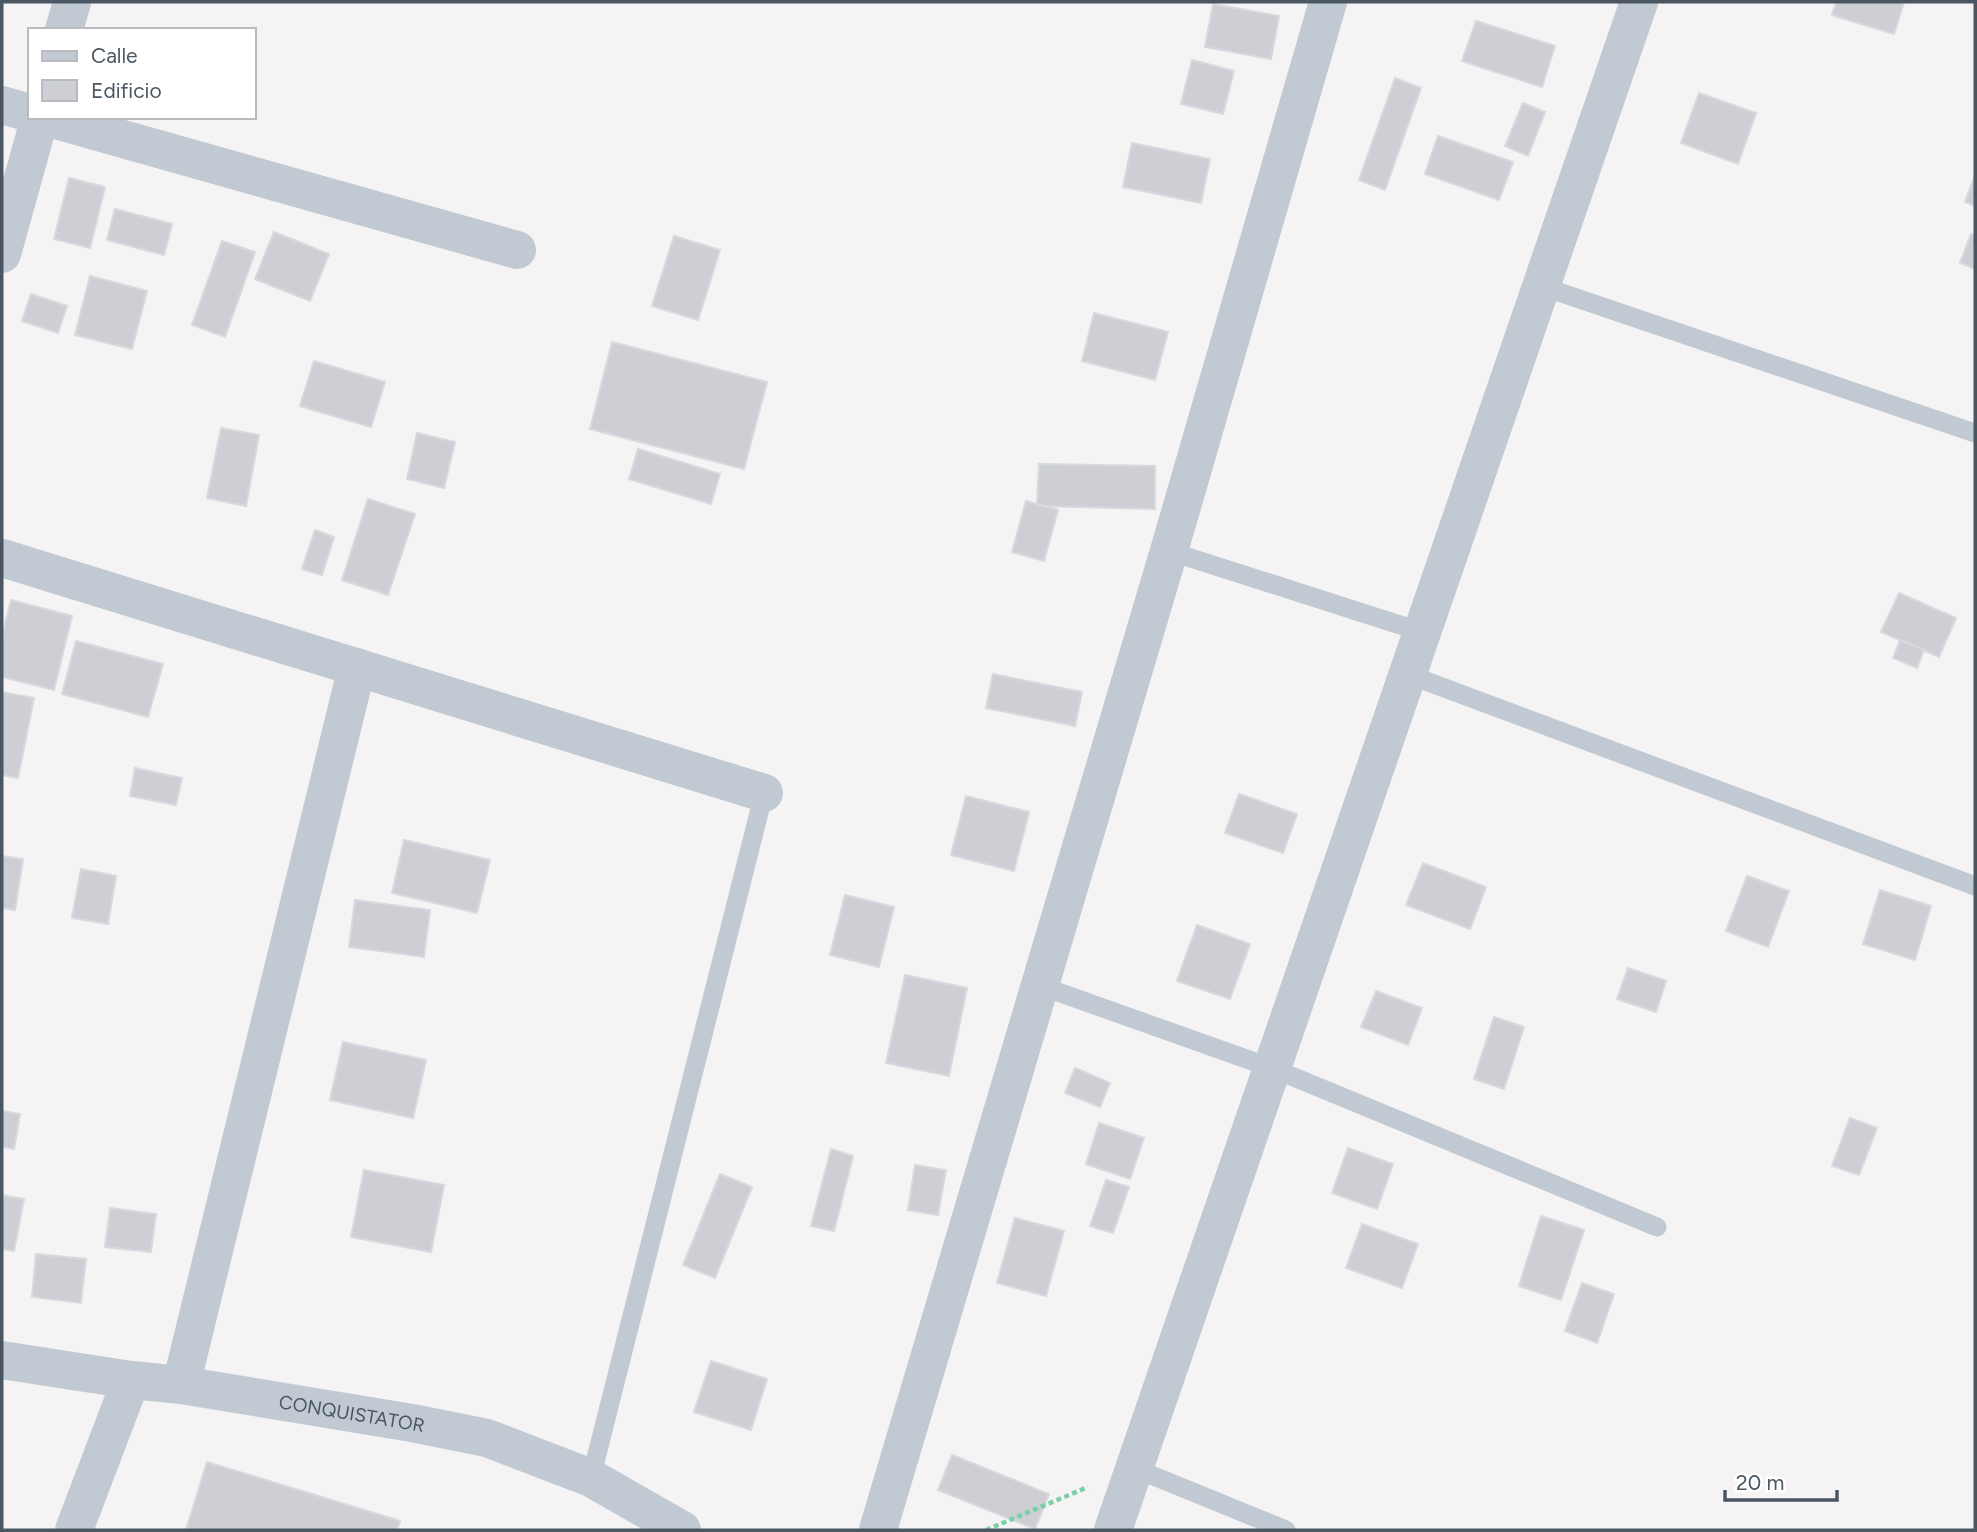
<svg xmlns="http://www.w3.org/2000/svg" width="1977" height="1532" font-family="Figtree,sans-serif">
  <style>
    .building { fill: #cdcfd5; stroke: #d7d9de; stroke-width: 2 }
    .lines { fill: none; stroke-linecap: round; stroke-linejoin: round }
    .path { stroke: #7ad0a6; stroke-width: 4.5; stroke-dasharray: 5 3.5; stroke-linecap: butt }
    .service { stroke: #c1cad2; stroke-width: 19 }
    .minor { stroke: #c1cad2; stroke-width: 38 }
    .labels { text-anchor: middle; stroke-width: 5; stroke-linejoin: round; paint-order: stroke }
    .street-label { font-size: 19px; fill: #4a5661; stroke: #fff }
  </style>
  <rect width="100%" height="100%" fill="#f5f3f3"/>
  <g class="building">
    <path d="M1836,2H1904L1894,34L1832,15Z"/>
    <path d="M1213,4L1279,16L1271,59L1205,47Z"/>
    <path d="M1476,21L1555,46L1542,87L1462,61Z"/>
    <path d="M1192,60L1234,71L1223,114L1181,104Z"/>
    <path d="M1395,78L1421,88L1385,190L1359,180Z"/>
    <path d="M1699,93L1756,113L1738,164L1681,143Z"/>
    <path d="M1523,103L1545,112L1528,156L1505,146Z"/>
    <path d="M1438,136L1513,162L1499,200L1425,174Z"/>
    <path d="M1132,143L1210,159L1201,203L1123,187Z"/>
    <path d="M1975,175V206L1965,202Z"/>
    <path d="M69,178L105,187L90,248L54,239Z"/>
    <path d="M115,209L172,224L164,255L107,240Z"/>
    <path d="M274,232L329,254L310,301L255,279Z"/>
    <path d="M1971,234L1975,236V269L1960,263Z"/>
    <path d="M674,236L720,250L698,320L652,306Z"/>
    <path d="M222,241L255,252L225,337L192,325Z"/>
    <path d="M90,276L147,291L132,349L75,335Z"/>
    <path d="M31,294L67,306L58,333L22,321Z"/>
    <path d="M1094,313L1168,332L1155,380L1082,361Z"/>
    <path d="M612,342L767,382L744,469L590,429Z"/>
    <path d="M314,361L385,382L371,427L300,406Z"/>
    <path d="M221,428L259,435L246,506L207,498Z"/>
    <path d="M417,433L455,442L444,488L407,479Z"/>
    <path d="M638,449L720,474L711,504L629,479Z"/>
    <path d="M1039,464L1155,466V509L1037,506Z"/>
    <path d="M368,499L415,514L388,595L342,580Z"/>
    <path d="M1026,501L1058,510L1044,561L1012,552Z"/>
    <path d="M315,530L334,537L322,575L302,569Z"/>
    <path d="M1899,593L1956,618L1939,657L1881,632Z"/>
    <path d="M11,600L72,616L54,690L2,677V637Z"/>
    <path d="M1900,640L1924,650L1917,668L1893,658Z"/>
    <path d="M76,641L163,664L148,717L62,694Z"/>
    <path d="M993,674L1082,692L1075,726L986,708Z"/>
    <path d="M2,692L34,698L18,778L2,775Z"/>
    <path d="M135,768L182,778L176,805L130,796Z"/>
    <path d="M1239,794L1297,814L1283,853L1225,833Z"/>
    <path d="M966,796L1029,812L1014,871L951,855Z"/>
    <path d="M404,840L490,860L477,913L392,893Z"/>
    <path d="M2,856L23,859L15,910L2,908Z"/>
    <path d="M1423,863L1486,887L1470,929L1406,905Z"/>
    <path d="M81,869L116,876L108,924L72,918Z"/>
    <path d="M1747,876L1789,891L1768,947L1726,931Z"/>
    <path d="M1880,890L1931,906L1915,960L1863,944Z"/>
    <path d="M845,895L894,907L879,967L830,955Z"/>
    <path d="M355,900L430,910L424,957L349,947Z"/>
    <path d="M1197,925L1250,944L1230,999L1177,981Z"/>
    <path d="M1628,968L1666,981L1656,1012L1617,999Z"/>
    <path d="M905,975L967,988L949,1076L886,1063Z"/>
    <path d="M1376,991L1422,1008L1408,1045L1361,1027Z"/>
    <path d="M1494,1017L1524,1027L1504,1089L1474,1079Z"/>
    <path d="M343,1042L426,1060L413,1118L330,1100Z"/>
    <path d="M1075,1068L1110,1083L1100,1107L1065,1093Z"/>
    <path d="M2,1111L20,1114L14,1149L2,1147Z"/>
    <path d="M1850,1118L1877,1128L1859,1175L1832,1166Z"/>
    <path d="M1099,1123L1144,1138L1130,1179L1086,1164Z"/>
    <path d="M1348,1148L1393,1164L1377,1209L1332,1193Z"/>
    <path d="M831,1149L853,1156L834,1231L811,1226Z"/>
    <path d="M915,1165L946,1170L938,1215L908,1210Z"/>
    <path d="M364,1170L444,1185L431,1252L351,1237Z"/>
    <path d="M720,1174L752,1187L715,1278L683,1265Z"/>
    <path d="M1106,1180L1129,1187L1113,1233L1090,1226Z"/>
    <path d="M2,1195L24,1199L14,1251L2,1249Z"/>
    <path d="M110,1208L156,1214L151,1252L105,1247Z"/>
    <path d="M1541,1216L1584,1230L1561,1300L1519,1286Z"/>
    <path d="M1015,1218L1064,1231L1046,1296L997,1283Z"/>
    <path d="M1362,1224L1418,1244L1402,1288L1346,1268Z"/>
    <path d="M36,1254L86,1259L81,1303L32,1297Z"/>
    <path d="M1582,1283L1614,1294L1597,1343L1565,1331Z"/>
    <path d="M711,1361L767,1379L751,1430L694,1412Z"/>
    <path d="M952,1455L1049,1494L1035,1529L938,1490Z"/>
    <path d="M207,1462L400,1521L397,1530H186Z"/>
  </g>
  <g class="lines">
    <path class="path" d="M986,1530L1088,1487"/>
    <g class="service">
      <path d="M1541,286L1975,433"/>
      <path d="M1169,551L1422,632"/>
      <path d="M1407,674L1975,886"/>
      <path d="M1041,986L1272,1068L1657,1227"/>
      <path d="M1134,1468L1286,1530"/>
      <path d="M591,1478L764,793"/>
    </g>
    <g class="minor">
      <path d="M64,30L72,2"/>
      <path d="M2,105L30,113"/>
      <path d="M45,117L517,250"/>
      <path d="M2,254L40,117"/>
      <path d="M2,558L764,793"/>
      <path id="s1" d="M2,1360L131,1380L181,1385L412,1423L487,1438L591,1478L682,1530"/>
      <path d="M181,1385L357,667"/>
      <path d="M74,1530L131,1380"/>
      <path d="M878,1530L1169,551L1328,2"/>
      <path d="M1113,1530L1639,2"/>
    </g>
  </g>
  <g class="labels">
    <g class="street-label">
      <text dy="7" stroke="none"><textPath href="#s1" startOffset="354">CONQUISTATOR</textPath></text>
    </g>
  </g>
  <rect width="1977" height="1532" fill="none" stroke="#4a5661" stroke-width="7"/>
  <rect x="28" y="28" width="228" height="91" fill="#ffffff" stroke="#b7bbc0" stroke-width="2"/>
  <rect x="42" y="51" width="35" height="10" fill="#c1cad2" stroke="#b7bbc0" stroke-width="2"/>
  <text x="91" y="63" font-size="21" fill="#4a5661">Calle</text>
  <rect x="42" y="80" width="35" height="21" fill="#cdcfd5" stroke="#b7bbc0" stroke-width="2"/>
  <text x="91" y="98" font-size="21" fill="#4a5661">Edificio</text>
  <path d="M1725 1490v10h112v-10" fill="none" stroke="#4a5661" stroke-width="3.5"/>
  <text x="1736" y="1490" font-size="21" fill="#4a5661" stroke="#ffffff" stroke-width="5" paint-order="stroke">20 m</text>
</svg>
